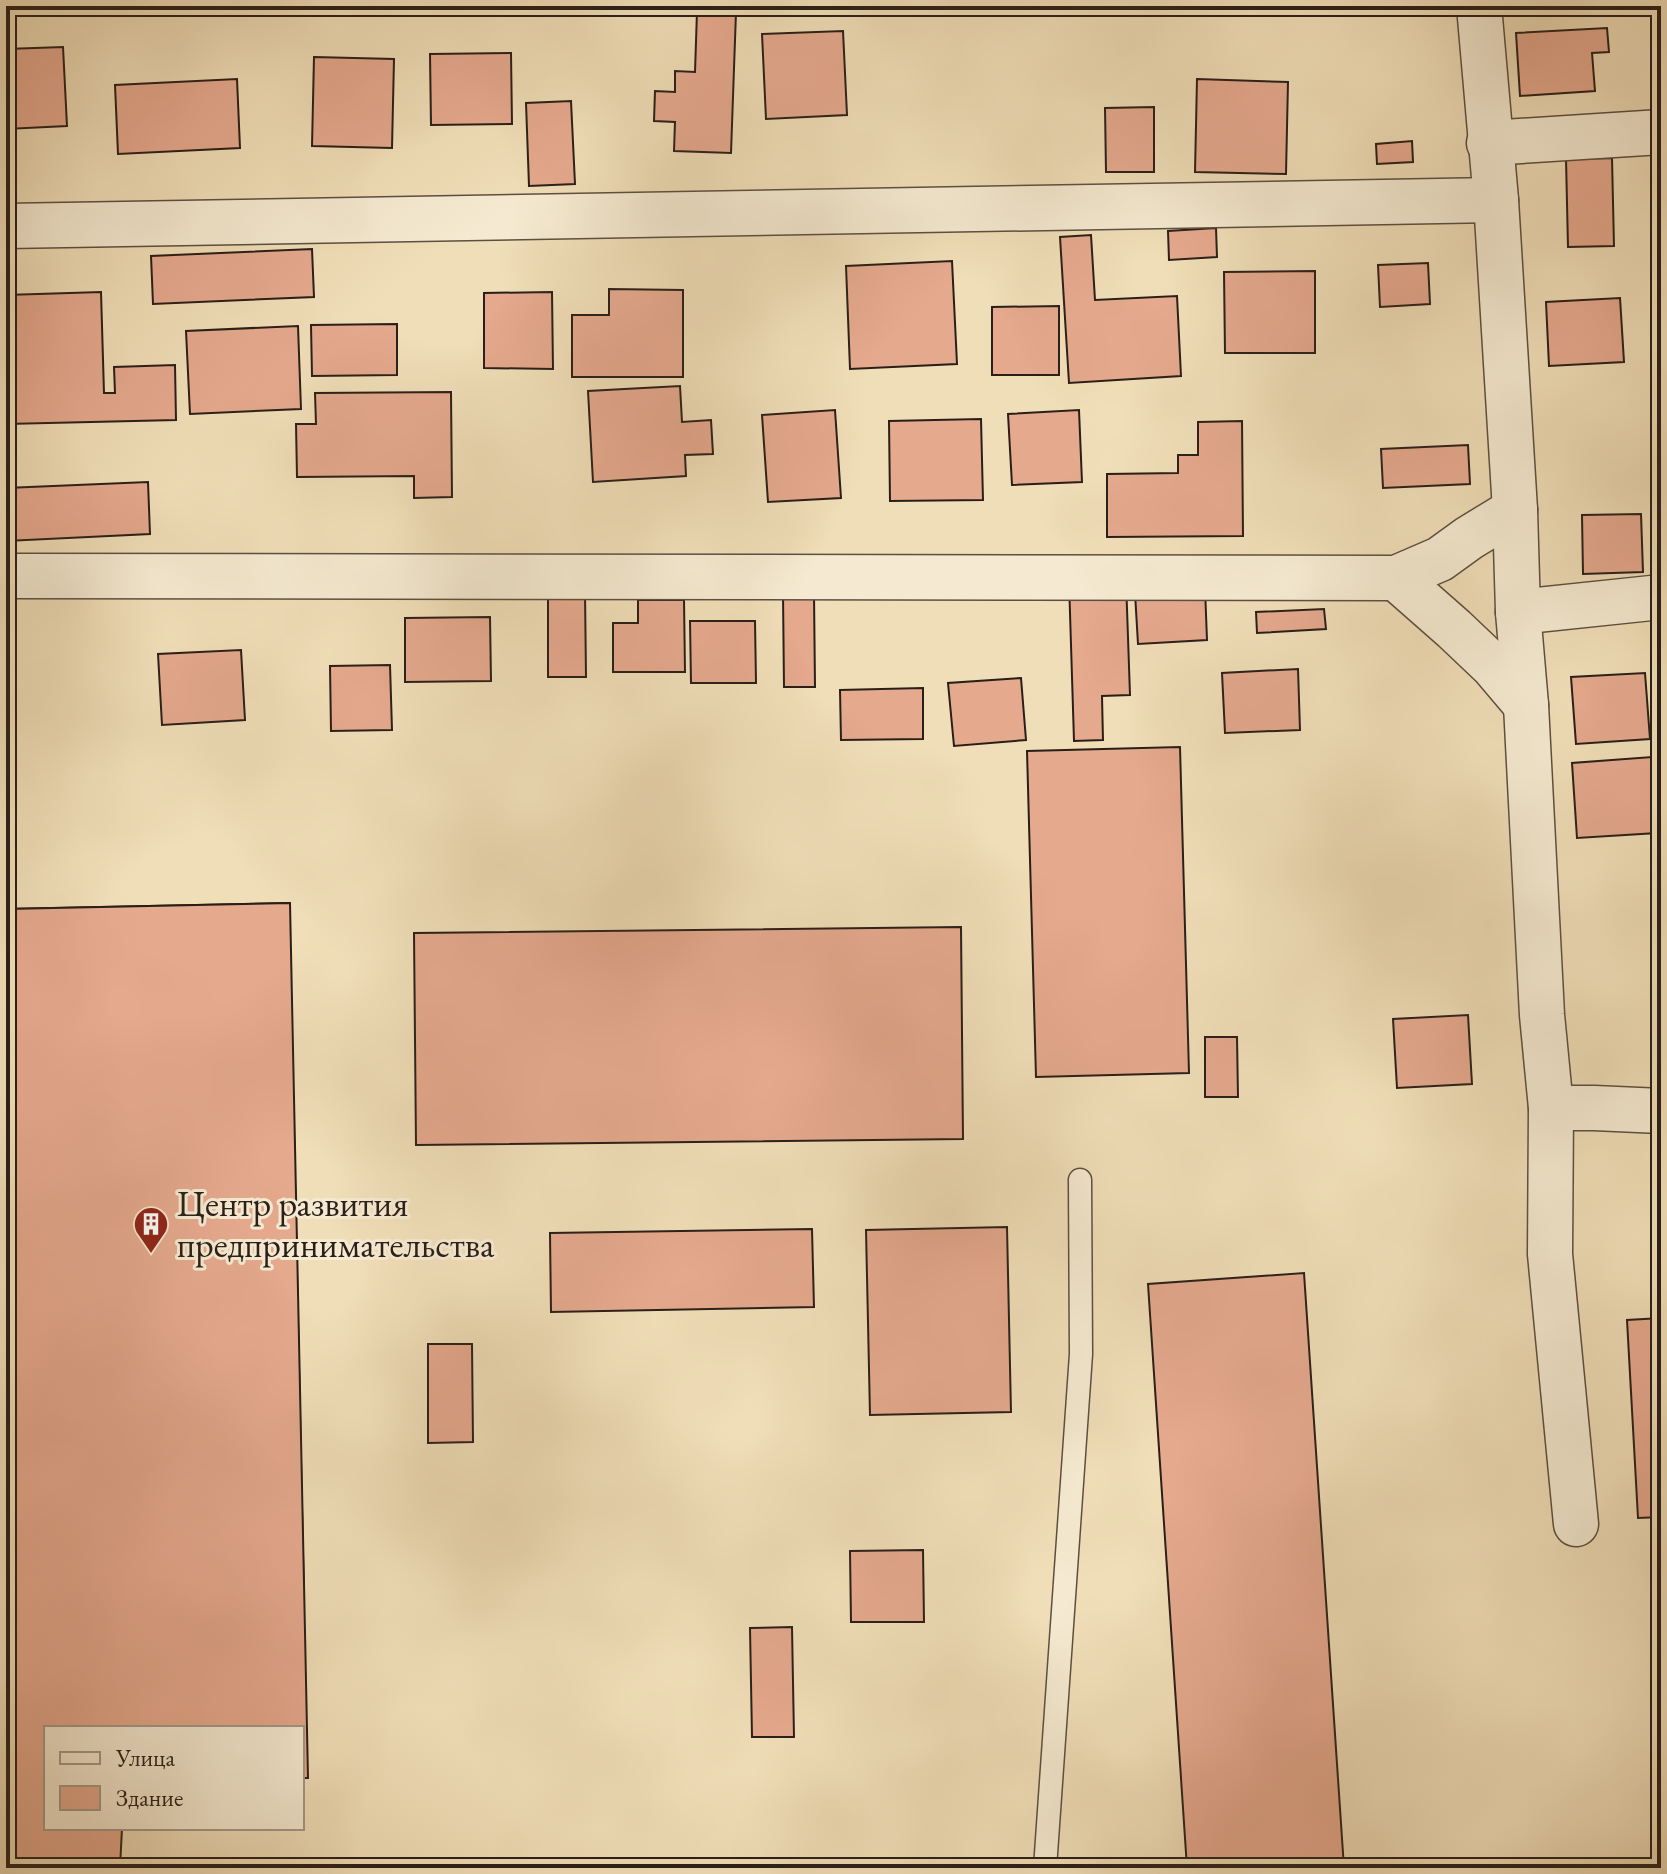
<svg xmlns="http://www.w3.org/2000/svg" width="1667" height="1874" font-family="'EB Garamond',serif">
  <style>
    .building { fill: #e5a98e; stroke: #2a1f18; stroke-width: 2 }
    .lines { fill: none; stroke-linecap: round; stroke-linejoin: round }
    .lane-casing { stroke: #5c4f40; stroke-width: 25 }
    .street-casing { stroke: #5c4f40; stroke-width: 47 }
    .lane { stroke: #f5ead1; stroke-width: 22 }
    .street { stroke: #f5ead1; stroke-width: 44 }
    .labels { text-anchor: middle; stroke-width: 6; stroke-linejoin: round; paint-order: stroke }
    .poi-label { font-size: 36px; fill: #2a1f18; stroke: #f5ead1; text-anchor: start }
  </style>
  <rect width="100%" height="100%" fill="#f0deb8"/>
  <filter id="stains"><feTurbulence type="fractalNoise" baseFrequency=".0025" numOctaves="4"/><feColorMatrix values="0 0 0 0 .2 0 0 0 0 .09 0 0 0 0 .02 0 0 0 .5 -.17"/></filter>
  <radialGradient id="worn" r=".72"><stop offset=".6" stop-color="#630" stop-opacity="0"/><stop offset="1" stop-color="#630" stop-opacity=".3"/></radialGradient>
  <g class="building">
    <path d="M697,11L736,12L731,153L674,151L675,122L654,121L655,91L675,92V71L695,72Z"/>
    <path d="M1607,28L1609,52L1592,53L1595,91L1520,96L1516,33Z"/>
    <path d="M843,31L847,115L766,119L762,34Z"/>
    <path d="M63,47L67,126L6,129V49Z"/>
    <path d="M511,53L512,124L431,125L430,54Z"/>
    <path d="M314,57L394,59L392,148L312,146Z"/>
    <path d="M237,79L240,148L118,154L115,85Z"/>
    <path d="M1197,79L1288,82L1286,174L1195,172Z"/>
    <path d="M571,101L575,184L529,186L526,103Z"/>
    <path d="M1154,107V172H1106L1105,108Z"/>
    <path d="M1412,141L1413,162L1377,164L1376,144Z"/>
    <path d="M1612,158L1614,246L1568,247L1566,159Z"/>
    <path d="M1216,228L1217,257L1169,260L1168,231Z"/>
    <path d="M1091,235L1095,300L1177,296L1181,376L1069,383L1060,237Z"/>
    <path d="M312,249L314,297L153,304L151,256Z"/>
    <path d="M952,261L957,364L850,369L846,266Z"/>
    <path d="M1428,263L1430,304L1380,307L1378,265Z"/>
    <path d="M1315,271V353H1225L1224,272Z"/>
    <path d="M609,289L683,290V377H572V315H609Z"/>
    <path d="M101,292L104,393H115L114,367L175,365L176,420L6,424V295Z"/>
    <path d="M552,292L553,369L484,368V293Z"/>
    <path d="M1620,298L1624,362L1549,366L1546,302Z"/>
    <path d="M1059,306V375H992V307Z"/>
    <path d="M397,324V375L312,376L311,325Z"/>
    <path d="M298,326L301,409L190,414L186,331Z"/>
    <path d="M680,386L682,422L711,420L713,454L685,455L686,476L593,482L588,391Z"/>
    <path d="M451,392L452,497L414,498V476L297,477L296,424H316L315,393Z"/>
    <path d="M835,410L841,498L768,502L762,415Z"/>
    <path d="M1079,410L1082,482L1012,485L1008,414Z"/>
    <path d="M981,419L983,500L890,501L889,421Z"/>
    <path d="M1242,421L1243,536L1107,537V474L1178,473V455H1198V422Z"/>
    <path d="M1468,445L1470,484L1383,488L1381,449Z"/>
    <path d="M148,482L150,534L6,541V488Z"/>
    <path d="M1641,514L1643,572L1583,574L1582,515Z"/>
    <path d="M1126,580L1130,695L1102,696L1103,740L1074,741L1069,581Z"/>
    <path d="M1205,588L1207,640L1138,644L1135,593Z"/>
    <path d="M548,592H585L586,677H548Z"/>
    <path d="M783,594H814L815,687H784Z"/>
    <path d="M638,600H684L685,672H613V623H638Z"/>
    <path d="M1324,609L1326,629L1257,633L1256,612Z"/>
    <path d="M490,617L491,681L405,682V618Z"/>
    <path d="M690,621H755L756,683H691Z"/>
    <path d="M241,650L245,720L162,725L158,654Z"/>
    <path d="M390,665L392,730L331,731L330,666Z"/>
    <path d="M1298,669L1300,730L1225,733L1222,673Z"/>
    <path d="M1645,673L1650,739L1576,744L1571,677Z"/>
    <path d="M1021,678L1026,740L954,746L948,683Z"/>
    <path d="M923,688V739L841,740L840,690Z"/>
    <path d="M1180,747L1189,1073L1036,1077L1027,751Z"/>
    <path d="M1652,757L1657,833L1577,838L1572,763Z"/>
    <path d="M289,903L304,1600L6,1608V909Z"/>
    <path d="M290,903L308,1778H302V1728H46V1828H122L120,1868H6V909Z"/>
    <path d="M961,927L963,1139L416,1145L414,933Z"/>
    <path d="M1468,1015L1472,1084L1397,1088L1393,1019Z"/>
    <path d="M1205,1037H1237L1238,1097H1205Z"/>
    <path d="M1007,1227L1011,1412L870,1415L866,1230Z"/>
    <path d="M812,1229L814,1307L551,1312L550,1233Z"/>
    <path d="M1304,1273L1344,1868H1187L1148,1284Z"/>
    <path d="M1661,1318V1334H1657L1661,1411V1517L1638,1518L1627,1320Z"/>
    <path d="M428,1344H472L473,1442L428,1443Z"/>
    <path d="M923,1550L924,1622H851L850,1551Z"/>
    <path d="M792,1627L794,1737H752L750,1628Z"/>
  </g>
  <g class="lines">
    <g class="lane-casing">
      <path id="lane" d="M1045,1868L1081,1354L1080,1180"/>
    </g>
    <g class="street-casing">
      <g id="street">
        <path d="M1479,6L1496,200L1515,510L1518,612L1526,705L1542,1015L1551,1108L1550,1254L1576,1524"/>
        <path d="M1489,143L1661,132"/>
        <path d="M6,226L1496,200"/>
        <path d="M6,576L1396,578L1440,559L1469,538L1515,510"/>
        <path d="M1396,578L1454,629L1493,666L1526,705"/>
        <path d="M1518,612L1661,597"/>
        <path d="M1551,1108H1594L1661,1111"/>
      </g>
    </g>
    <use href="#lane" class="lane"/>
    <use href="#street" class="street"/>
  </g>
  <defs>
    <g id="building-pin" transform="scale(1.8)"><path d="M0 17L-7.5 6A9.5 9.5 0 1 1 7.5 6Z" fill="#8f2418" stroke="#f5ead1"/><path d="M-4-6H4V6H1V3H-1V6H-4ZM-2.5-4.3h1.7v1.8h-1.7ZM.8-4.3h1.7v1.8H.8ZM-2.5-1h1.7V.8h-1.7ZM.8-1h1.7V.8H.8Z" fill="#fff"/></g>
  </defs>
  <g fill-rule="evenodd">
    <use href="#building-pin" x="151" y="1224"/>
  </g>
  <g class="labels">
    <g class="poi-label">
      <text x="177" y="1216">Центр развития<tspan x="177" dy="41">предпринимательства</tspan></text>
    </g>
  </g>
  <rect width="1667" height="1874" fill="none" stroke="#f0deb8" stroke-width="32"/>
  <rect x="8" y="8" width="1651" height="1858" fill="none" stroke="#2a1f18" stroke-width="4"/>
  <rect x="16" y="16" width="1635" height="1842" fill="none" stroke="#2a1f18" stroke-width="2"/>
  <rect x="44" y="1726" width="260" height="104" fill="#f5ead1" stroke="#a49987" stroke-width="2"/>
  <rect x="60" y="1752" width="40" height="12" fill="#f5ead1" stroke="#a49987" stroke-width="2"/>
  <text x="116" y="1766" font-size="24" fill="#2a1f18">Улица</text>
  <rect x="60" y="1786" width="40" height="24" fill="#e5a98e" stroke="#a49987" stroke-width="2"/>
  <text x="116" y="1806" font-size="24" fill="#2a1f18">Здание</text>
  <rect width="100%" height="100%" filter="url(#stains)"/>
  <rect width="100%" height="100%" fill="url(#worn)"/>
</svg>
